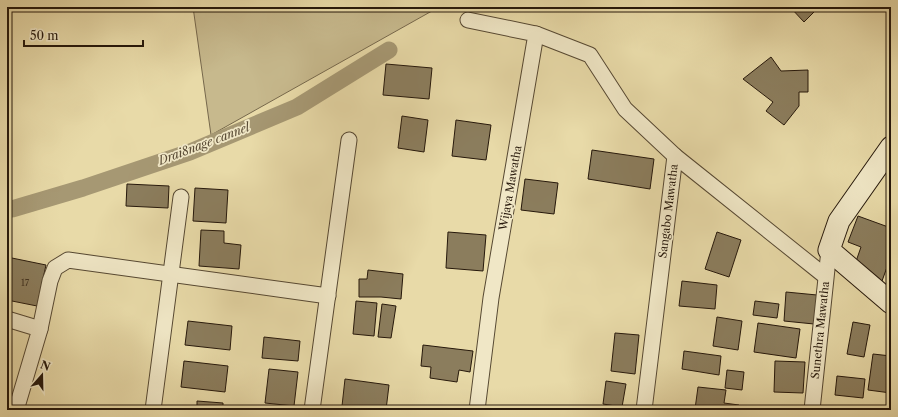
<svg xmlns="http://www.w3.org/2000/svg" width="898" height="417" font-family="'Libre Caslon Text',serif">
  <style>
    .green { fill: #c7b98d; stroke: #76684c }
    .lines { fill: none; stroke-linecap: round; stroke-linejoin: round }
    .canal { stroke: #a69873; stroke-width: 17 }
    .building { fill: #8b7d5d; stroke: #26180b }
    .street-casing { stroke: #564832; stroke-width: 17 }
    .secondary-casing { stroke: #26180b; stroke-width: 23 }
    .street { stroke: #f0e7c6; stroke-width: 15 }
    .secondary { stroke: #f0e7c6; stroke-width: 21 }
    .labels { text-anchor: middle; stroke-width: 3.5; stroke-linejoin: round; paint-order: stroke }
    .number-label { font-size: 9px; fill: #3f3120 }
    .street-label { font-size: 11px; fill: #26180b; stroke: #f0e7c6 }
    .water-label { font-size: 12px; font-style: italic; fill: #594b35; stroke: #f0e7c6 }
  </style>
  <rect width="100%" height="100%" fill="#e8daa8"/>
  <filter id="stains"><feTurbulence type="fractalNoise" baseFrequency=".005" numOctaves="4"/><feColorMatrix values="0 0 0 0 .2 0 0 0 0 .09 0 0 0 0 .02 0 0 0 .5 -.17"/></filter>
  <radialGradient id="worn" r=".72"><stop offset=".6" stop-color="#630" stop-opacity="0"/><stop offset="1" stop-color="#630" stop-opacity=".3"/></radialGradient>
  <path class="green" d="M193,7H439L211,135Z"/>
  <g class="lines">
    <path class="canal" d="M7,210L12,209L83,188L190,152L297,107L389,50"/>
  </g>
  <g class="building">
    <path d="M790,7H819L804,22Z"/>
    <path d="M771,57L781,71L808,70V92H799V106L784,125L766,111L773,102L743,79Z"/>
    <path d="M386,64L432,68L429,99L383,95Z"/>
    <path d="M402,116L428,120L424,152L398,148Z"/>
    <path d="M456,120L491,125L486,160L452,156Z"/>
    <path d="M592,150L654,159L650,189L588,179Z"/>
    <path d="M525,179L558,183L554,214L521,210Z"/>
    <path d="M127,184L169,186L168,208L126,206Z"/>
    <path d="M195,188L228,190L226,223L193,221Z"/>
    <path d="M858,216L891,228V256L882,281L853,270L861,247L848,242Z"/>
    <path d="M201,230L224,231V243L241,245L239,269L199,266Z"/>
    <path d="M448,232L486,235L483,271L446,268Z"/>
    <path d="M717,232L741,240L729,277L705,269Z"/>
    <path d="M7,257L46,265L37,306L7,300Z"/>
    <path d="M368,270L403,274L401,299L381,297H359V279H367Z"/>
    <path d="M682,281L717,285L715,309L679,306Z"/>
    <path d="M786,292L817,295L814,324L784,321Z"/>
    <path d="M356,301L377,303L374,336L353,334Z"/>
    <path d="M755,301L779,304L777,318L753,315Z"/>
    <path d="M382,304L396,306L391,338L378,337Z"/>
    <path d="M717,317L742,321L738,350L713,346Z"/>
    <path d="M188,321L232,326L230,350L185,345Z"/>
    <path d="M853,322L870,325L864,357L847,354Z"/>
    <path d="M758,323L800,329L796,358L754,352Z"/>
    <path d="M615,333L639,335L635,374L611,371Z"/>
    <path d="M264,337L300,341L298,361L262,358Z"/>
    <path d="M423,345L473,351L470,372L459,370L457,382L430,378L431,367L421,366Z"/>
    <path d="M684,351L721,356L719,375L682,369Z"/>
    <path d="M873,354L891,356V393L868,390Z"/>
    <path d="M184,361L228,366L225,392L181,387Z"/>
    <path d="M775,361L805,362L803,393L774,392Z"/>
    <path d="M269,369L298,372L294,406L265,403Z"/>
    <path d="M727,370L744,372L742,390L725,388Z"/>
    <path d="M837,376L865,379L863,398L835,395Z"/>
    <path d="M345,379L389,385L386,410H372L342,406Z"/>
    <path d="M606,381L626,384L622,407L603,404Z"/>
    <path d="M698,387L726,390L724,403L739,405L738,410H686V408L695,409Z"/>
    <path d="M197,401L223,403V410H197Z"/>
  </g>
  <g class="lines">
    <g class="street-casing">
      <g id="street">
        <path d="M468,20L536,34L491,298L477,410"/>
        <path d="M536,34L590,55L625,109L675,156"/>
        <path d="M7,319L40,329L16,410"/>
        <path d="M40,329L50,281L55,268L68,260L328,296"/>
        <path d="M153,410L181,197"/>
        <path d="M312,410L349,140"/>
        <path d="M644,410L675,156L825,276"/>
        <path d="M812,410L829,250"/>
      </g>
    </g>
    <g class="secondary-casing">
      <path id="secondary" d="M891,147L839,221L829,250L891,303"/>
    </g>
    <use href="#street" class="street"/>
    <use href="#secondary" class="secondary"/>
  </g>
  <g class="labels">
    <g class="number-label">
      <text x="25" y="286">17</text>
    </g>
    <g class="street-label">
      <text transform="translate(510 188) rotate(-80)" y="4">Wijaya Mawatha</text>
      <text transform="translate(668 211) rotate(-83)" y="4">Sangabo Mawatha</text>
      <text transform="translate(820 330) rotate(-84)" y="4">Sunethra Mawatha</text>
    </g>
    <g class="water-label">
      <text transform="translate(204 144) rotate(-21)" y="4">Drai8nage cannel</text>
    </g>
  </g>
  <rect width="898" height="417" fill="none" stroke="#e8daa8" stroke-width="24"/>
  <rect x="8" y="8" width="882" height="401" fill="none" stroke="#26180b" stroke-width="2"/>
  <rect x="12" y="12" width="874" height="393" fill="none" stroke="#26180b"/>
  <g transform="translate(42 375) rotate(20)" stroke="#f0e7c6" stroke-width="3" paint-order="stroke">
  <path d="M0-3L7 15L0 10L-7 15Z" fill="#26180b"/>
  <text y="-6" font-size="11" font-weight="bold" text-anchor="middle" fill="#26180b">N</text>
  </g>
  <path d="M24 40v6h119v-6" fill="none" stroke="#26180b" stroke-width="2"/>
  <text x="30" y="40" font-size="12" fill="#26180b" stroke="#f0e7c6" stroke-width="3" paint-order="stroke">50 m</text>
  <rect width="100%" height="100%" filter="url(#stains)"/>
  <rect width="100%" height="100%" fill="url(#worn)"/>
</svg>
